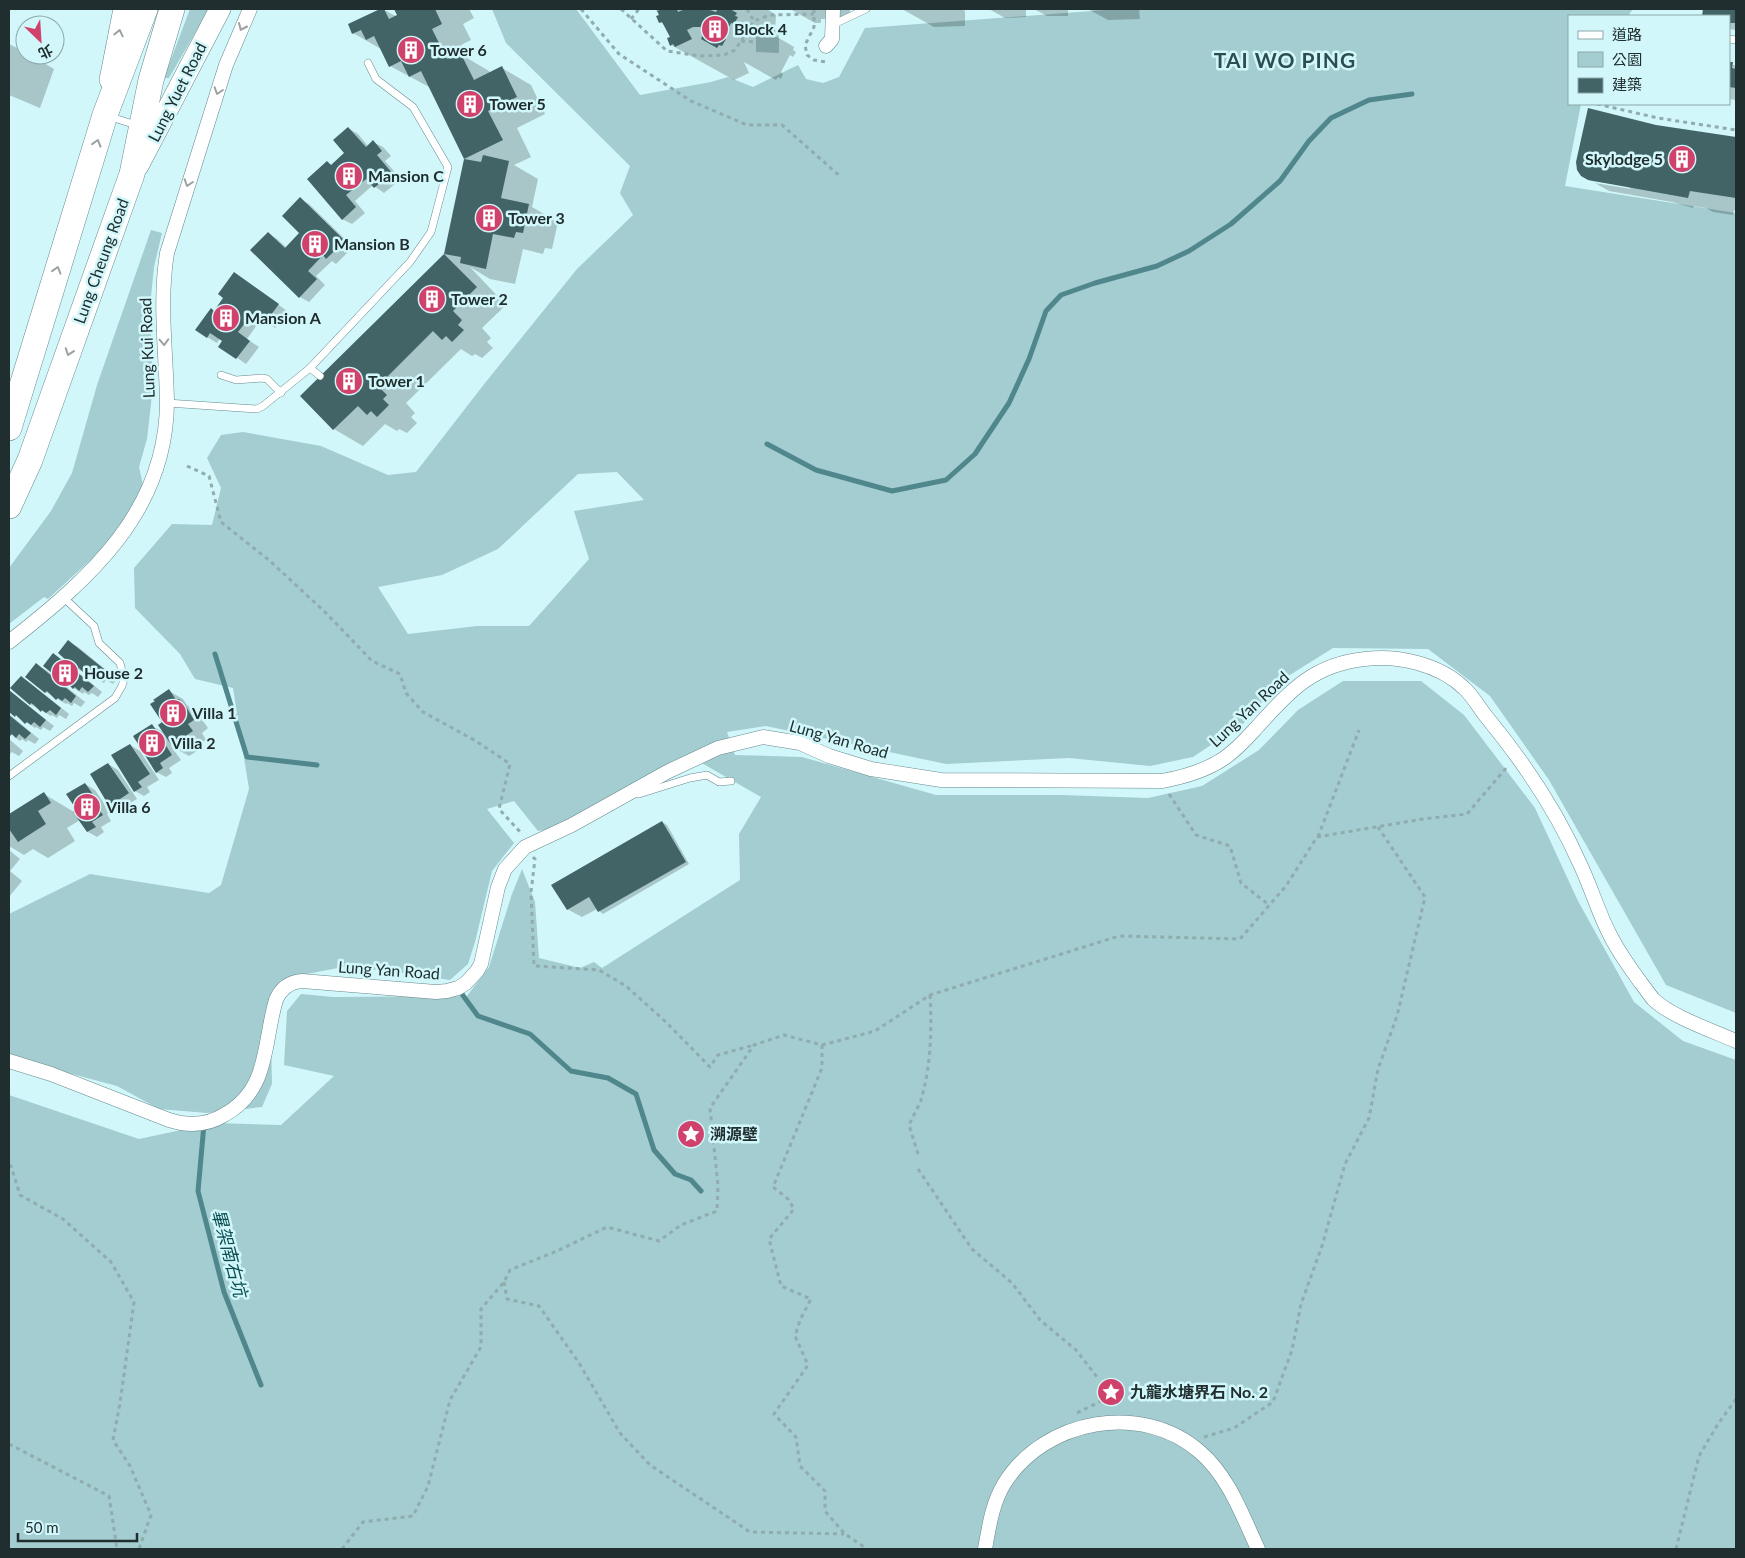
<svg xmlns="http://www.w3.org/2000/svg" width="1745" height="1558" font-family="Lato,'Noto Sans TC',sans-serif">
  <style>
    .green { fill: #a3cdd0; fill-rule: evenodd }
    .shadow { fill: #0003 }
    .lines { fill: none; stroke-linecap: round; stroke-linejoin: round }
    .stream { stroke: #50878c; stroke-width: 5 }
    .building { fill: #426467 }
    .lane-casing { stroke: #66888c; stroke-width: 8 }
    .street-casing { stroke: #66888c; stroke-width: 15 }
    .primary-casing { stroke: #66888c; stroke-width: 22 }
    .highway-casing { stroke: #66888c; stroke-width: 26 }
    .path { stroke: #90acae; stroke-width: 3; stroke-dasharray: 4 4; stroke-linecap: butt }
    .lane { stroke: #fff; stroke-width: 7 }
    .street { stroke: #fff; stroke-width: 14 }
    .primary { stroke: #fff; stroke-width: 21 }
    .highway { stroke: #fff; stroke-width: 25 }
    .oneway { stroke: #9ba1a1 }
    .labels { text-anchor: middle; stroke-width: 5; stroke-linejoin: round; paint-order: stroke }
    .poi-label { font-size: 16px; font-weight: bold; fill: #202e2f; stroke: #d2f7fa; text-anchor: start }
    .street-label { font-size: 16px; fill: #202e2f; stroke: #d2f7fa }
    .water-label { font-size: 18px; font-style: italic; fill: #0c4e53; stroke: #d2f7fa }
    .district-label { font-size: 21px; font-weight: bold; letter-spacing: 1px; fill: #2d4e51; stroke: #d2f7fa }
  </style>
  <rect width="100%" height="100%" fill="#d2f7fa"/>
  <g class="green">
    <path d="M190,9H209L169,78H164Z"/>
    <path d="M492,9H576L640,95L711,82L728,77L753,87L798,65L806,79L823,83L839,77L865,28L1105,10L1107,9H1633L1628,16H1569V104H1581L1565,186L1736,213V1013L1666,985L1549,780L1490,696L1428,649L1333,648L1277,683L1247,721L1193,757L1150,766L1069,758L946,764L766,726L727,732L735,755L802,757L936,795H1061L1148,798L1202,786L1259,750L1298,710L1343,681H1421L1464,715L1535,808L1578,901L1634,1002L1683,1041L1736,1060V1549H9V1095L139,1139L214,1123L281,1125L334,1076L284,1065L287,1011L301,994L333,997L467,996L489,967L512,894L522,869L535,902L539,958L580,968L594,962L602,968L740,880L739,834L761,797L700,762L559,828L538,831L514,801L487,809L514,843L492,871L475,942L468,964L450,980L380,970L343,967L286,978L268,1003L271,1040L272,1084L262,1107L207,1113L159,1109L117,1086L9,1057V914L90,874L209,893L221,885L249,789L233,688L195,679L180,654L135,608L134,568L172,524L212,525L221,488L207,458L221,435L243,432L321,446L388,475L416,472L485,383L577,269L633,215L620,193L630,166L506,43ZM617,472L644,500L574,511L589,559L529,626H477L408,634L378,587L442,575L498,549L578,474Z"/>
    <path d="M756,30H779V53L756,52Z"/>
    <path d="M151,230L162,233L154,267L150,307L153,386L147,439L139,467L143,485L140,494L123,523L96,555L48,599L44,597L9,624V568L51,511L72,473L97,385Z"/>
  </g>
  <g class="shadow">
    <path d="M9,9H75V10Z"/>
    <path d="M383,9L397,17L399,16L395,9H469L474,18L463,24L471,40L461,45L467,58L489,71L490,73L502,68L531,85L545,114L517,128L531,157L514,165L538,179L532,207L558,222L552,249L545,248L543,254L523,249L515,284L490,279L470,267L506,305L482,328L491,338L487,342L493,348L482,358L475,354L472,356L461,349L406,403L415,413L411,417L417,423L407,433L399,429L397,431L385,424L363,446L334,429L301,396L445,254L465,159L431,88L390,66L381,49L353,33L349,25Z"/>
    <path d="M655,9H767L776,15L775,32L767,31L794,47L793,50L796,52L793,57L790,55L781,72L783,74L781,79L778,77L776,80L744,62L749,73L734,80L671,45V38L665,25L660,22V15Z"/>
    <path d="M790,9H850V19H846V22H839L834,19H821V23H815Z"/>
    <path d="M902,9H961L965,11V26L934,27Z"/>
    <path d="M989,9H1026V17L1005,18Z"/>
    <path d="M1034,9H1068V16H1047Z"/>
    <path d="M1088,9H1139L1140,19L1108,20Z"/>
    <path d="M1704,9H1736V30L1729,29V16H1704Z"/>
    <path d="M9,44L25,52V55H30L54,69L40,108L9,95Z"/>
    <path d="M1729,63L1736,66V100L1729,99Z"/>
    <path d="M1656,126L1736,138V212L1734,210L1733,215L1713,212L1706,208L1694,206L1693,208L1672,202L1609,191L1595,183L1631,189L1628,186L1591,181L1582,175Z"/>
    <path d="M348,128L358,134L368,146L373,142L383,147L391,156L385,161L401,179L384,193L373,185L355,201L365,213L352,224L342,219L327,163L332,166L346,153Z"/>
    <path d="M300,199L309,204L353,247L336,264L332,261L316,276L325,285L309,302L300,297L268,233L277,239L287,248L301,233Z"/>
    <path d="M243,279L287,311L275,328L261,319L247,339L259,347L246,364L220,346L224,341L220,338L217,343L207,337L214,312Z"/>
    <path d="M69,642L78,647L117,679L113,684L106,680L104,683L99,680L98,681L78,669Z"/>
    <path d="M54,654L63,660L102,692L98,697L92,693L89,695L84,692L83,694L63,681Z"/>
    <path d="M36,665L46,670L85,702L81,707L74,703L72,706L67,703L66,704L46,692Z"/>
    <path d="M21,677L30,683L69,714L66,719L59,715L57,718L52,715L51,716L30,704Z"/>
    <path d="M9,691L54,726L50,731L43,727L41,730L36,727L35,728L9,711Z"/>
    <path d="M169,691L183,699L187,705L199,715L208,728L202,733L206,740L194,747L197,751L189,756L171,746L181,760L169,768L172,773L166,777L156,772L152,726L165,733L164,722Z"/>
    <path d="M9,714L39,739L35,744L28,740L26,742L22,739L20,741L9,733Z"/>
    <path d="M9,739L23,751L19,756L12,752L10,754L9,753Z"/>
    <path d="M130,745L140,751L159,780L147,787L150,792L144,796L135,791Z"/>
    <path d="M108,764L118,770L137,799L125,806L128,811L123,815L113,810Z"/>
    <path d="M85,784L95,790L110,812L107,814L111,821L101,827L104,832L97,837L88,832L80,820L67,828L75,841L48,858L33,849L24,855L9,846V816L44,794L74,812L78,810Z"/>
    <path d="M662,822L667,825L689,864L603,914L597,909L582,917L567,909Z"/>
    <path d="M9,850L20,859L10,871L22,881L9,897Z"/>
  </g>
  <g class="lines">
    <g class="stream">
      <path d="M767,444L816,470L892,491L946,480L975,454L1009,403L1029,359L1046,311L1061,295L1095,283L1157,266L1189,251L1231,224L1280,181L1309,141L1331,118L1369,100L1412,94"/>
      <path d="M215,654L247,757L317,765"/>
      <path d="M459,990L478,1016L530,1034L571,1071L608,1078L636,1094L654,1150L675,1174L691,1180L701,1191"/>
      <path d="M204,1124L198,1191L224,1292L261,1385"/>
    </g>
  </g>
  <g class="building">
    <path d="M380,9H384L389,19L397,15L394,9H435L442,24L432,29L447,59L460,52L474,80L502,66L517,97L488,111L503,140L464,159L421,71L409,77L401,61L389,67L374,36L366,40L361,30L352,34L348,24Z"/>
    <path d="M662,9H677L678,12L685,9H711L710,10L716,12L718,9H730L737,13L735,16L738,17L734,24L731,23L723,38L726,39L722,46L719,45L717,48L701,39L705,30L700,27H693L687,30L692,39L675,47L673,44L670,46L667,38L670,37L662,22L659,23L656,16L659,15L657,11Z"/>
    <path d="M1703,9H1736V23H1729V16H1702Z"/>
    <path d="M1729,62H1733L1732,68L1736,69V88L1729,87Z"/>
    <path d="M1588,108L1656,125L1736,137V198L1690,191L1688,198L1588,180L1581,176L1577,170L1576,162Z"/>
    <path d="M348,127L366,147L373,140L382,151L377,155L392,173L374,188L366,179L346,195L356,207L342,220L307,179L327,161L331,165L344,153L333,140Z"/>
    <path d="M483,155L509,161L501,198L529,204L523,233L516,232L514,238L493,234L486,269L460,263L461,257L444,254L477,287L453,311L462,320L458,325L464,330L452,342L446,336L442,340L433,331L378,386L387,395L383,399L389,405L377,417L371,411L367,415L358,406L333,430L300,396L444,254L464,159L481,162Z"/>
    <path d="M300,197L345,241L326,259L323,255L308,271L317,279L299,298L250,250L268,232L285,248L299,233L282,216Z"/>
    <path d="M234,272L279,304L265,323L252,314L238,332L250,341L236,359L218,347L222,341L210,333L207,338L195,330L211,308L214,311L223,298L218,294Z"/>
    <path d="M68,640L109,673L103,680L97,675L94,678L90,675L88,677L79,668L77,670L58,653Z"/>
    <path d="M53,653L94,686L88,692L82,687L79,691L75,687L73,689L64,680L63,682L43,666Z"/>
    <path d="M36,663L76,696L71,703L65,698L62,701L58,698L56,700L47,691L45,693L25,677Z"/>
    <path d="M21,676L61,708L56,715L50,710L46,713L42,710L41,712L34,705L31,703L30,705L10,688Z"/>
    <path d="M169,689L176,700L179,699L185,705L194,720L188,724L193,731L181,739L183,742L174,749L158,725L162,722L150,704L155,701L153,700Z"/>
    <path d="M9,690L46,720L40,727L34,722L31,725L27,722L25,724L16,715L15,717L9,712Z"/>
    <path d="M9,715L31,733L25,739L19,734L16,738L12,734L10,736L9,735Z"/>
    <path d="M152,724L172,755L160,763L163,768L156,773L133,736Z"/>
    <path d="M130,744L150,774L138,782L142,787L134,792L111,755Z"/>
    <path d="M108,763L129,793L117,801L120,806L112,811L90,774Z"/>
    <path d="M85,783L101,806L98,808L103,815L92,822L96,827L87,832L73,812L76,809L66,794Z"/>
    <path d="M44,792L51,803L38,811L46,824L18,842L9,829V814Z"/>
    <path d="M662,821L686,862L598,912L589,897L567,910L551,885Z"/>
  </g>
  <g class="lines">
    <g class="lane-casing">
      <g id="lane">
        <path d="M832,25L866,9"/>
        <path d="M1729,39L1736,40"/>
        <path d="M108,116L139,126"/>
        <path d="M310,368L320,376"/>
        <path d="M221,375L236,380L262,378L267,379L281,393"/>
        <path d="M167,403L257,409L263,406L310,368L410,262L431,232L448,167L413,107L376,79L368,63"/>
        <path d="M9,776L115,698L122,686L124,679L120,663L99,643L94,626L64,598"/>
        <path d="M639,794L690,778L707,775L719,782L731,781"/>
      </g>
    </g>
    <g class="street-casing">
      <g id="street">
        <path d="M826,46L832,39L833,9"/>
        <path d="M9,642C89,579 167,512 167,401C166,351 159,302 167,253L226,65L250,9"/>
        <path d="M9,1061L51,1074L169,1120C188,1126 206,1126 224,1115C270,1090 263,1043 276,1000C281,988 290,982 302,981L436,992L447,991L458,988L466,983L477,971L481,964L498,887L505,869L525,847L572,825L667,772L718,748L763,737L800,743L829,756L871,769L941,780L1162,781C1184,777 1205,771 1223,759C1237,750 1247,738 1258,726C1290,690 1315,664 1365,659C1398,655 1439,664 1464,688C1474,697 1480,710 1489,720C1525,764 1557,812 1580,864C1591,887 1598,912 1610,935C1618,951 1630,968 1641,983C1645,988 1649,994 1653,999C1670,1016 1713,1031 1736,1041"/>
        <path d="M985,1549C989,1527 992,1504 1004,1484C1044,1419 1142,1401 1200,1452C1229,1477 1242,1515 1258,1549"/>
      </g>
    </g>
    <g class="primary-casing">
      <g id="primary">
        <path d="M110,80L124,9"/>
        <path d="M138,166L220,9"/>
      </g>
    </g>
    <g class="highway-casing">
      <g id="highway">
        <path d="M9,428L105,115L145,9"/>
        <path d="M9,506L30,460L132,174L151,80L172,9"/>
      </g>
    </g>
    <g class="path">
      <path d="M581,9L619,54L691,101L747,125H782L841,177"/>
      <path d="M621,9L667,51L700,56L724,55L735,50L754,21L770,15L814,14"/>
      <path d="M747,9L754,21"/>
      <path d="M814,9V27L805,45L807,55L814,60L826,62"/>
      <path d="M631,19L639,9"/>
      <path d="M741,41L756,42"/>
      <path d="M1597,104L1658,118L1736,130"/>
      <path d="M187,466L209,476L221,522L270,561L326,613L372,661L400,674L406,693L423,712L476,741L510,764L499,809L522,834"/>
      <path d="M1169,794L1196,835L1230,846L1241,883L1269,905"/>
      <path d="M1318,837L1359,730"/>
      <path d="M533,857L535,859L531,892L534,966L599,970L626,986L667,1023L710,1067L718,1055L754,1045"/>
      <path d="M822,1045V1068L773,1187L788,1199L794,1209L769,1239L781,1286L811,1299L800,1320L795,1336L808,1365L774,1414L796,1437L800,1466L825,1491V1511L845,1534L867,1549"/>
      <path d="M918,1154L909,1125C913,1116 918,1108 921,1100C931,1066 932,1030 930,995"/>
      <path d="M9,1165L11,1166L20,1195L63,1219L111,1262L134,1302L120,1403L113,1440L130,1466L151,1515L139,1549"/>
      <path d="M918,1169L972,1249L1012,1283L1040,1320L1076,1350L1097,1377"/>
      <path d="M504,1282L507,1299L539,1306L579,1363L620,1433L650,1465L750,1532L844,1534"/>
      <path d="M1077,1413L1105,1399"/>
      <path d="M1204,1437L1234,1428L1273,1402L1292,1350L1301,1304L1322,1246L1345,1164L1369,1118L1378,1069L1397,1016L1425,897L1378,827"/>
      <path d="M9,1444L109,1496L117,1549"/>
      <path d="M342,1549L363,1522L413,1516L428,1486L450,1400L481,1347V1309L504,1282L510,1270L557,1251L607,1227L659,1241L681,1225L717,1211L718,1186L710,1108L754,1045L784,1035L822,1045L875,1031L930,995L1119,936L1240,939L1286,886L1317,837L1423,819L1467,814L1507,767"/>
      <path d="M1676,1549L1699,1456L1718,1424L1736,1399"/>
    </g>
    <use href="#lane" class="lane"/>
    <use href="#street" class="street"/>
    <use href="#primary" class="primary"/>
    <use href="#highway" class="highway"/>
  </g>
  <defs><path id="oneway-chevron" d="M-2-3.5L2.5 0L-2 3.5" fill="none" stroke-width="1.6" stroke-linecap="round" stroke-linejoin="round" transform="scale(1.25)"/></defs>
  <g class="oneway">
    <use href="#oneway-chevron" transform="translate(242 27) rotate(114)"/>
    <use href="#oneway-chevron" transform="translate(119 33) rotate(-78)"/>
    <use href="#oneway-chevron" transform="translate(218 91) rotate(108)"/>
    <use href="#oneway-chevron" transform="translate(97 143) rotate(-73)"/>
    <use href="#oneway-chevron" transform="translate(188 183) rotate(108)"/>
    <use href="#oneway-chevron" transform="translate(57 270) rotate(-73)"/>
    <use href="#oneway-chevron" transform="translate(164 342) rotate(88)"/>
    <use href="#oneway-chevron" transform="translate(69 352) rotate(110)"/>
  </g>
  <defs>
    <g id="building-disc" transform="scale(1.4375)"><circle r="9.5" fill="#d0426b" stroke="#d2f7fa"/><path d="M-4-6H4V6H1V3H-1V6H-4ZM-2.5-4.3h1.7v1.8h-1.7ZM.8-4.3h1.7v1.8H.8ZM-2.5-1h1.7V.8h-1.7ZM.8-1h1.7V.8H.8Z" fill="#fff"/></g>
    <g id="sight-disc" transform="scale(1.4375)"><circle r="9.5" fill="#d0426b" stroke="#d2f7fa"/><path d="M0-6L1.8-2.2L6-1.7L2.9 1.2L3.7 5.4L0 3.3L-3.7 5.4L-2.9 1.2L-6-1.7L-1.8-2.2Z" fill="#fff"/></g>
  </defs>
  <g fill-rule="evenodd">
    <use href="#building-disc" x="715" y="29"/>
    <use href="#building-disc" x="411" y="50"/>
    <use href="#building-disc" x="470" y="104"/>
    <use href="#building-disc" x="1682" y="159"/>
    <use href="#building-disc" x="349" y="176"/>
    <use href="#building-disc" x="489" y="218"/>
    <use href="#building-disc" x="315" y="244"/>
    <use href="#building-disc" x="432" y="299"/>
    <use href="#building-disc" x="226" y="318"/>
    <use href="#building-disc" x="349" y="381"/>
    <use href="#building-disc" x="65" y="673"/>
    <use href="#building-disc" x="173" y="713"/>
    <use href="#building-disc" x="152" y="743"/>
    <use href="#building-disc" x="87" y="807"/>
    <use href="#sight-disc" x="691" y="1134"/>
    <use href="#sight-disc" x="1111" y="1392"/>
  </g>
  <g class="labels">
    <g class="poi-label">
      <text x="734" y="35">Block 4</text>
      <text x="430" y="56">Tower 6</text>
      <text x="489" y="110">Tower 5</text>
      <text x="1663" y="165" text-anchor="end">Skylodge 5</text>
      <text x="368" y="182">Mansion C</text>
      <text x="508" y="224">Tower 3</text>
      <text x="334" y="250">Mansion B</text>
      <text x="451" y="305">Tower 2</text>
      <text x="245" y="324">Mansion A</text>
      <text x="368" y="387">Tower 1</text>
      <text x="84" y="679">House 2</text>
      <text x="192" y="719">Villa 1</text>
      <text x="171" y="749">Villa 2</text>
      <text x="106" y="813">Villa 6</text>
      <text x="710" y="1140">溯源壁</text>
      <text x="1130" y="1398">九龍水塘界石 No. 2</text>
    </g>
    <g class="street-label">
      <text transform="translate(177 92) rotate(-63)" y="6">Lung Yuet Road</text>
      <text transform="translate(101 261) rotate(-70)" y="6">Lung Cheung Road</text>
      <text transform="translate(147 348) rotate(-92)" y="6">Lung Kui Road</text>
      <text transform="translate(1249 709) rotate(-43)" y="6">Lung Yan Road</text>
      <text transform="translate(839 739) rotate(16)" y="6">Lung Yan Road</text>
      <text transform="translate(389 970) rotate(4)" y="6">Lung Yan Road</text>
    </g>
    <g class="water-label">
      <text transform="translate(229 1253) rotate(75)" y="6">畢架南右坑</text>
    </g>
    <g class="district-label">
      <text x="1285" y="68">TAI WO PING</text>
    </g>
  </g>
  <rect width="1745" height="1558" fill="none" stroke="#202e2f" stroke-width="20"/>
  <rect x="1568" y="15" width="162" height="90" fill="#d2f7fa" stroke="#8ba7a9"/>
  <rect x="1578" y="31" width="25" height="8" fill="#ffffff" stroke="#8ba7a9"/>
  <text x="1612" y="40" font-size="15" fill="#202e2f">道路</text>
  <rect x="1578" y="52" width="25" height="15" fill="#a3cdd0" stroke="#8ba7a9"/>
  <text x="1612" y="65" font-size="15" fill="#202e2f">公園</text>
  <rect x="1578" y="78" width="25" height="15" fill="#426467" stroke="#8ba7a9"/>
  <text x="1612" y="90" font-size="15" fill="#202e2f">建築</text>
  <g transform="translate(40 40) rotate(155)"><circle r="24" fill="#d2f7fa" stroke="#8ba7a9"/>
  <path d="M0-4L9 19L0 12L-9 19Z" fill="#d0426b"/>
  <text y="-8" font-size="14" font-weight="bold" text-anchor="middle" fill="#202e2f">北</text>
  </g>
  <path d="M18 1533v8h119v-8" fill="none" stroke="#202e2f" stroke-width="2.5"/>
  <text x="25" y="1533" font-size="15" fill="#202e2f" stroke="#d2f7fa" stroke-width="4" paint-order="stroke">50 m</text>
</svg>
